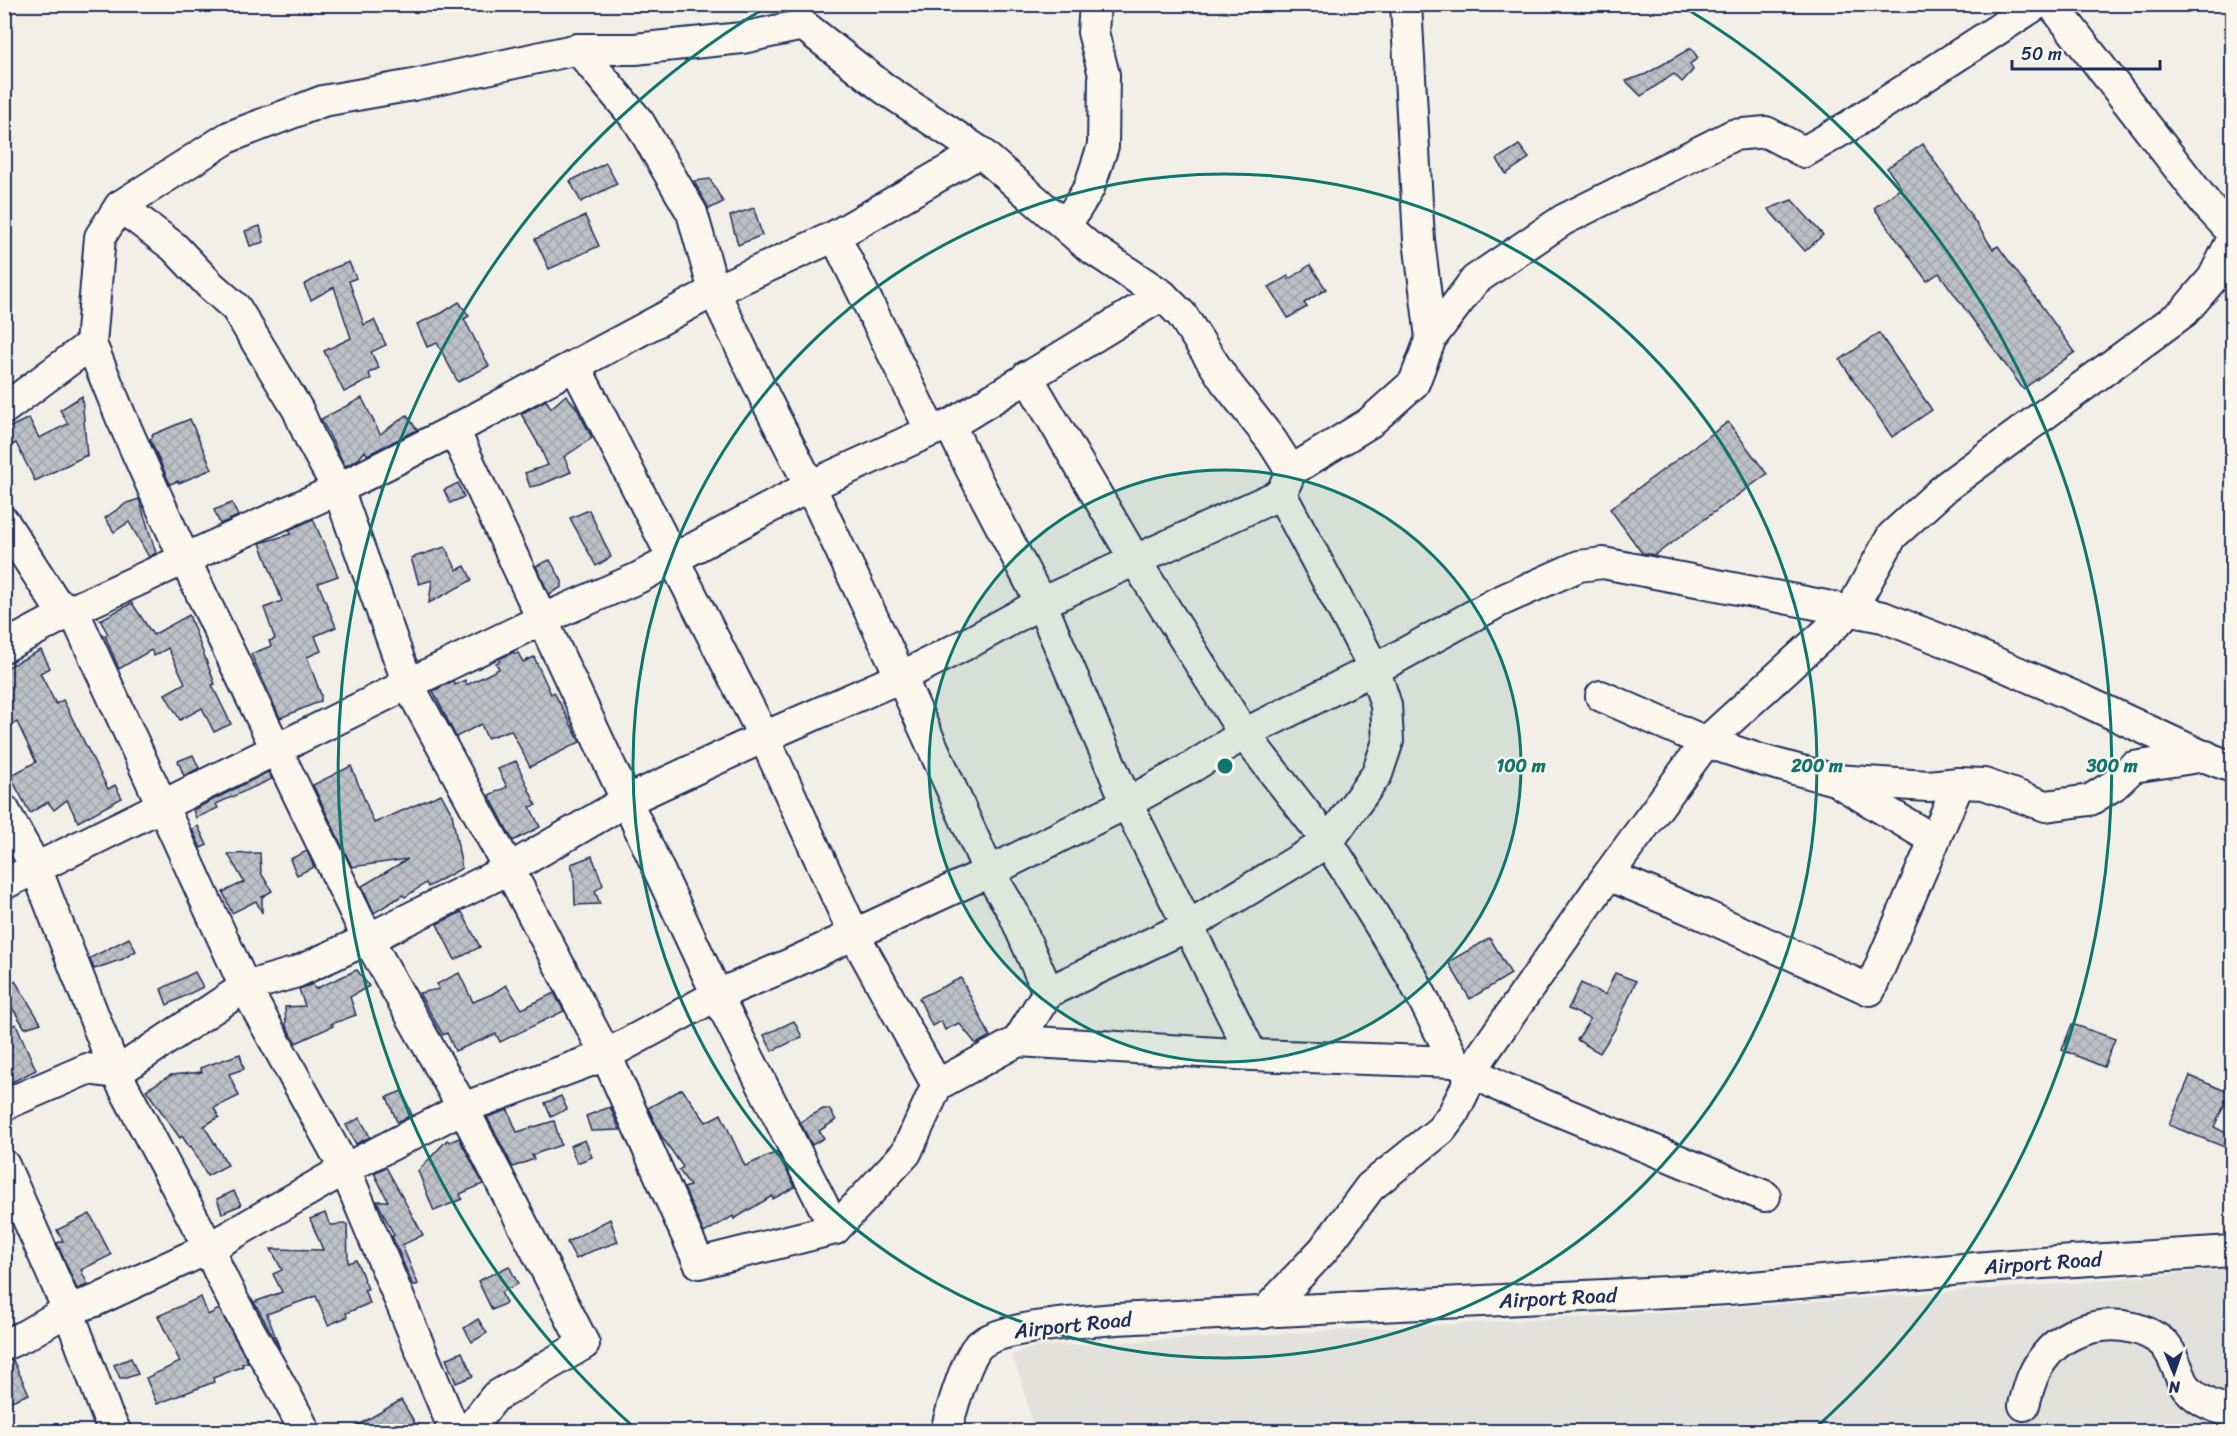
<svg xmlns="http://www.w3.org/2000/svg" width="2237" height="1436" font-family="Sriracha,sans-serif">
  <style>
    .built { fill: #e2e1dc }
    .building { fill: url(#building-cross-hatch); stroke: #1b2f5e; stroke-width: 1.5 }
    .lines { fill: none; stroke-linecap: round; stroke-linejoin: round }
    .minor-casing { stroke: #1b2f5e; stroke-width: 34 }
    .minor { stroke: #fbf7ec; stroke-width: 30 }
    .ring { fill: none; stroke: #0f766e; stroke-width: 3 }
    .labels { text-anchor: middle; stroke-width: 4.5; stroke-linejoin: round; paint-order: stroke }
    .street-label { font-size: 21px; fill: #1b2f5e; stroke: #fbf7ec }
    .centre { fill: #0f766e; stroke: #fbf7ec; stroke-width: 3 }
    .ring-label { font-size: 18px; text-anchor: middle; font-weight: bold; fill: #0f766e; stroke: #fbf7ec; stroke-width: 4.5; stroke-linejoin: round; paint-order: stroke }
  </style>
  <defs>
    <pattern id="building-cross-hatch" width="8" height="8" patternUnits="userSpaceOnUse" patternTransform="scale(1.5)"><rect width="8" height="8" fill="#bdc0c4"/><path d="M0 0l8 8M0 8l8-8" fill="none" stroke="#a2a5ab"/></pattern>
  </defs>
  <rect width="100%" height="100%" fill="#f2efe6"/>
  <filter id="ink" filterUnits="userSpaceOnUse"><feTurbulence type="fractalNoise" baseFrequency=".0167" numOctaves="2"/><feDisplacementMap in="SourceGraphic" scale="12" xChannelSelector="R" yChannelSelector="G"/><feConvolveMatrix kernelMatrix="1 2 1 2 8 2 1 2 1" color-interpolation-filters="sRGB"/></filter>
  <g filter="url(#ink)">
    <path class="built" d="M2232,1269V1431H1034L1021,1379L1012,1356L1021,1351L1035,1347L1658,1313L2058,1284Z"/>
    <g class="building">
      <path d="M1691,48L1698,58L1690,64L1693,70L1682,82L1674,74L1641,96L1626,81L1646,74Z"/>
      <path d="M1923,144L1993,249L1998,246L2075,352L2023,389L1939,273L1927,281L1874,208L1901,188L1887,168Z"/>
      <path d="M1519,145L1529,158L1506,174L1497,159Z"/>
      <path d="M606,163L617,184L581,202L570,181Z"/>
      <path d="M710,179L723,202L709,209L694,181Z"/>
      <path d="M1792,200L1823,235L1805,251L1768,209Z"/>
      <path d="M754,208L762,235L738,245L730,216Z"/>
      <path d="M585,216L599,246L549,269L535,239Z"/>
      <path d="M260,226L264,242L250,246L245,231Z"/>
      <path d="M349,262L356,278L349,281L364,325L374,320L386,345L371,352L379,368L369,373L371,379L344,392L324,351L351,338L334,287L311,300L304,285L331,269Z"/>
      <path d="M1310,265L1326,289L1304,303L1307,307L1288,318L1269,287L1288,276L1289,279Z"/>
      <path d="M459,302L469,316L464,319L489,366L458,382L437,343L427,347L417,324L442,313Z"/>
      <path d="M1879,333L1932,410L1892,437L1840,360Z"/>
      <path d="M566,395L576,407L592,438L564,457L571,472L540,485L530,487L525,473L548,465L542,452H543L521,414L546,400L551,408Z"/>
      <path d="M82,396L87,457V455L35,481L16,443L10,446L4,435V430L29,418L39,438L68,424L60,410Z"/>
      <path d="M362,398L380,434L407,415L417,430L367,455L365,451L359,459L345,466L321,419Z"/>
      <path d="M190,419L212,469L179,483L178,481L170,484L150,439L153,437L152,435Z"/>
      <path d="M1728,422L1767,474L1655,555L1642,553L1610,509Z"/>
      <path d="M458,483L464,497L450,503L444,490Z"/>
      <path d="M139,499L156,553L149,557L129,522L114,532L105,518L127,503Z"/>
      <path d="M232,503L238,516L220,524L214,510Z"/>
      <path d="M589,510L611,557L596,566L570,518Z"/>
      <path d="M313,519L338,576L318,583L336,627L315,636L321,651L307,657L321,695V701L280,718L251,654L271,646L269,641L275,639L264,608L282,601L260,543L291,534L289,530Z"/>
      <path d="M445,547L457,570L465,566L472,580L429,603L432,580L419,584L411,558Z"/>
      <path d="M550,560L562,581V587L549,594L536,566Z"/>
      <path d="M132,603L153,635L189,615L215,684L212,685L231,724L214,732L202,708L180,720L165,694L185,683L168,648L154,656L151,650L119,669L105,636L108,634L100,620Z"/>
      <path d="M41,650L50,668L40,673L56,704L63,700L108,789L115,785L122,798L78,822L67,800L54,810L48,802L30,813L10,776L36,762L17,722L4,729V669Z"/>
      <path d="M514,652L515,654L518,653L523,662L534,657L551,694L554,692L580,742L530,767L511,730L487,738L481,724L456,737L433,691L453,681L455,685L465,680L467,685L499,669L496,663L500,661L499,659Z"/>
      <path d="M193,755L199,768L184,776L178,761Z"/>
      <path d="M516,761L536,805L530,807L540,827L513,841L489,795L507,787L498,769Z"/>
      <path d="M351,766L374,823L441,794L452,814L462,868L428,887L426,883L405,897L403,895L374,913L362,886L408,859L352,867L313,785Z"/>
      <path d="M268,772L272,779L216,804L218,808L196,818L193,810Z"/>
      <path d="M198,826L207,845L201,848L192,829Z"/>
      <path d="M307,851L314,867L297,875L290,859Z"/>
      <path d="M260,853L261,873L272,891L262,897V913L256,901L232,913L223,892L244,882L228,854Z"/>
      <path d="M592,856L603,885L595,891L600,904L575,905L574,874L571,864Z"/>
      <path d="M462,912L480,947L455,960L437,924Z"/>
      <path d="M129,938L136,951L123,959L94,969L90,958Z"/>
      <path d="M1490,938L1511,974L1470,999L1448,962Z"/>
      <path d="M357,970L369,986L350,997L356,1015L331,1024L333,1026L296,1043L286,1026L285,1007L305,1006L299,989L313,984L315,989Z"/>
      <path d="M195,972L203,987L167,1005L161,989Z"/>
      <path d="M459,973L473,1002L492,994L506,985L522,1009L554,993L564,1011L500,1042L496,1034L455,1051L447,1033L443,1035L419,993L439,989L437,984Z"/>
      <path d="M1615,973L1636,981L1615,1029L1600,1053L1577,1040L1590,1019L1568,1009L1581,983L1605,995Z"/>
      <path d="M961,978L990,1036L976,1044L959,1023L945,1030L941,1021L932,1026L919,998Z"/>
      <path d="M15,981L41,1023L25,1028L4,995V988Z"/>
      <path d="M794,1021L802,1037L772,1051L764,1035Z"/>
      <path d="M16,1024L36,1070L4,1086V1030Z"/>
      <path d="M2072,1024L2115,1039L2104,1067L2062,1050Z"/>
      <path d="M240,1054L244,1069L229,1074L239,1096L214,1108L219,1117L204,1126L228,1165L207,1176L191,1146L189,1147L182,1136L180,1138L146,1090L171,1075L202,1072L200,1068Z"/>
      <path d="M2190,1076L2230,1093L2214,1127L2232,1136V1150L2169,1125Z"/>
      <path d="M682,1089L706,1122L721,1114L745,1166L777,1152L795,1187L773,1199L772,1196L734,1219L733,1216L704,1233L684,1188L690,1186L679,1170L683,1167L662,1137L648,1108Z"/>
      <path d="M402,1091L412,1115L397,1122L387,1097Z"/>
      <path d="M561,1096L567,1109L551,1117L545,1103Z"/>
      <path d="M610,1107L620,1130L591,1131L586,1116Z"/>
      <path d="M823,1109H829L836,1120L819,1131L824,1138L812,1145L800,1122Z"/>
      <path d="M508,1110L517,1132L554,1121L561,1145L532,1155L534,1159L513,1167L487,1117Z"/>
      <path d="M360,1118L370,1137L356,1144L346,1125Z"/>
      <path d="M459,1138L483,1184L460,1194L462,1199L434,1211L418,1171L447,1140L450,1142Z"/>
      <path d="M585,1140L592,1157L577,1163L570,1146Z"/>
      <path d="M386,1167L423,1235L402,1245L418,1284L413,1286L392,1236L394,1235L377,1201H388L374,1173Z"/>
      <path d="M234,1191L241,1205L222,1213L217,1199Z"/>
      <path d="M325,1213L330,1225L347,1224L348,1263L356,1260L368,1289L364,1290L370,1303L346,1313L347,1317L328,1325L316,1296L267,1314L280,1349L258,1309L251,1298L254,1302L282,1292L273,1274L282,1270L271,1249L323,1250L310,1219Z"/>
      <path d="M90,1214L111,1255L81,1270L88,1285L77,1289L57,1243L63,1241L57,1230Z"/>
      <path d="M610,1219L618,1242L592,1251L576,1259L567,1242Z"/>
      <path d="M509,1266L518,1284L501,1292L506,1303L492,1310L478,1281Z"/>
      <path d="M201,1297L208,1315L219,1309L248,1362L242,1364L243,1366L213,1378L214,1382L157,1404L146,1378L180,1362L158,1316Z"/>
      <path d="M478,1319L487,1333L472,1342L464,1328Z"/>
      <path d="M462,1352L473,1376L456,1383L446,1359Z"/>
      <path d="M131,1358L138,1374L126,1378H120L114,1365Z"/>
      <path d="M13,1360L29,1394L4,1404V1362Z"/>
      <path d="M401,1400L420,1431H348Z"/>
    </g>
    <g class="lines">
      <g class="minor-casing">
        <g id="minor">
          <path d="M1406,4L1419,240L1431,338"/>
          <path d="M2052,4L2208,206L2232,232"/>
          <path d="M578,49L639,122L692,213L714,291L766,400L810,486L901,677L989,872L1013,912L1048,992L1018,1041"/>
          <path d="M120,206L174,247L210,285L236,308L298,410L311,440L338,489L408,684L509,869L606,1055L699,1263L835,1229L906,1153L937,1085L1018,1041L1252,1055L1455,1062"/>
          <path d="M1066,225L1089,188L1103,146L1104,75L1093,32L1095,4"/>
          <path d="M835,236L931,431"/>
          <path d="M575,366L764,737L854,934L937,1085"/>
          <path d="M1027,376L1135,560L1244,734L1328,842L1344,867L1413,979L1455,1062L1501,1087L1765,1196"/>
          <path d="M4,409L91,344"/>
          <path d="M950,425L971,469L1041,603L1127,803L1252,1055"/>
          <path d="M454,430L717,995L835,1229"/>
          <path d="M1291,471L1369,423L1414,383L1431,338L1475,280L1563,220L1733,135L1766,132L1804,152L1849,126L2037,4"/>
          <path d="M4,522L56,603L73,610L245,987L345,1169L455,1432"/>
          <path d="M4,647L73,610L338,489L454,430L714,291L835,236L980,152"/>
          <path d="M1601,696L1706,742L1761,760L1835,780L1928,786L1959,783L1984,784L2046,806L2090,800L2114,785L2133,767L2206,756"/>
          <path d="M1841,784L1934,840"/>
          <path d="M4,810L36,868L116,1073L209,1248C234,1312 275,1369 305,1432"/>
          <path d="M1608,875L1706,916L1870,990L1959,783"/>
          <path d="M4,884L408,684L543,619L638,578L810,486L931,431L950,425L1162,295"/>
          <path d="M4,1105L87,1069L116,1073L245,987L297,972L368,939L509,869L626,801L764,737L901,677L974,640L1041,603L1281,494"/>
          <path d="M4,1165L68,1310L107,1415L116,1432"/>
          <path d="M1264,1313L1324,1249L1370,1187L1441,1130L1453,1114L1482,1055L1608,875L1706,742L1851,610L1892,536L1947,486L2184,312L2213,278L2232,240"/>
          <path d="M4,1345L26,1335L68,1310L95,1301L209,1248L345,1169L463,1108L606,1055L717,995L788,965L989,872L1127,803L1192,767L1244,734L1394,659L1498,602L1579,566L1603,563L1883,617L1957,646L2087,702L2203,756L2232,767"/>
          <path d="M2024,1405C2029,1386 2033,1370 2046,1355C2072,1322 2129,1315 2162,1342C2173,1352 2177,1369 2183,1382C2193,1399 2214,1408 2232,1411"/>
          <path d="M467,1432L495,1397L584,1344L463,1108L368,939L185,560L121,417L91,344L100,237L120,206L229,137L323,101L413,85L578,49H635L742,38L803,25L885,89L980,152L1088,246L1162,295L1182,315L1225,381L1272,441L1291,471L1281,494L1374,668L1386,705L1388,741L1377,774L1328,842L1188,926L1048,992"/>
          <path d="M946,1432C951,1410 964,1368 975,1350C991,1325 1087,1322 1116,1319L1728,1289L2011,1265L2232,1251"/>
        </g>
      </g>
      <use href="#minor" class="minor"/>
    </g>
  </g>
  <circle cx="1225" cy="766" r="296" fill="#0f766e" fill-opacity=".12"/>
  <g class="ring">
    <circle cx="1225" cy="766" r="296"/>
    <circle cx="1225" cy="766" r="592"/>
    <path d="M637 1430A887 887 0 0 1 768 6M1682 6A887 887 0 0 1 1813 1430"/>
  </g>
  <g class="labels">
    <g class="street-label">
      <text transform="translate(2043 1263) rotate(-4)" y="7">Airport Road</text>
      <text transform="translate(1558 1298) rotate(-3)" y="7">Airport Road</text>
      <text transform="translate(1073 1325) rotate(-6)" y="7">Airport Road</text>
    </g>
  </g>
  <circle cx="1225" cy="766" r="9" class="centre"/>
  <g class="ring-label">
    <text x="1521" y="772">100 m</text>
    <text x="1817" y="772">200 m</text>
    <text x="2112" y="772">300 m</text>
  </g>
  <rect width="2237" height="1436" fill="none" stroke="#fbf7ec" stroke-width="24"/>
  <rect x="12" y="12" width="2213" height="1412" fill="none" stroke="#1b2f5e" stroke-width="2" filter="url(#ink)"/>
  <g transform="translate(2174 1373) rotate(178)" stroke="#fbf7ec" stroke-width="4.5" paint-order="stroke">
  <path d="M0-4.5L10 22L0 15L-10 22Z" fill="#1b2f5e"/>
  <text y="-9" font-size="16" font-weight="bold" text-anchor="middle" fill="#1b2f5e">N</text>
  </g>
  <path d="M2012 60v9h148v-9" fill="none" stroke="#1b2f5e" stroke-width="3"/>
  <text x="2021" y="60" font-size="18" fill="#1b2f5e" stroke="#fbf7ec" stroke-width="4.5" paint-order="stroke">50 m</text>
</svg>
